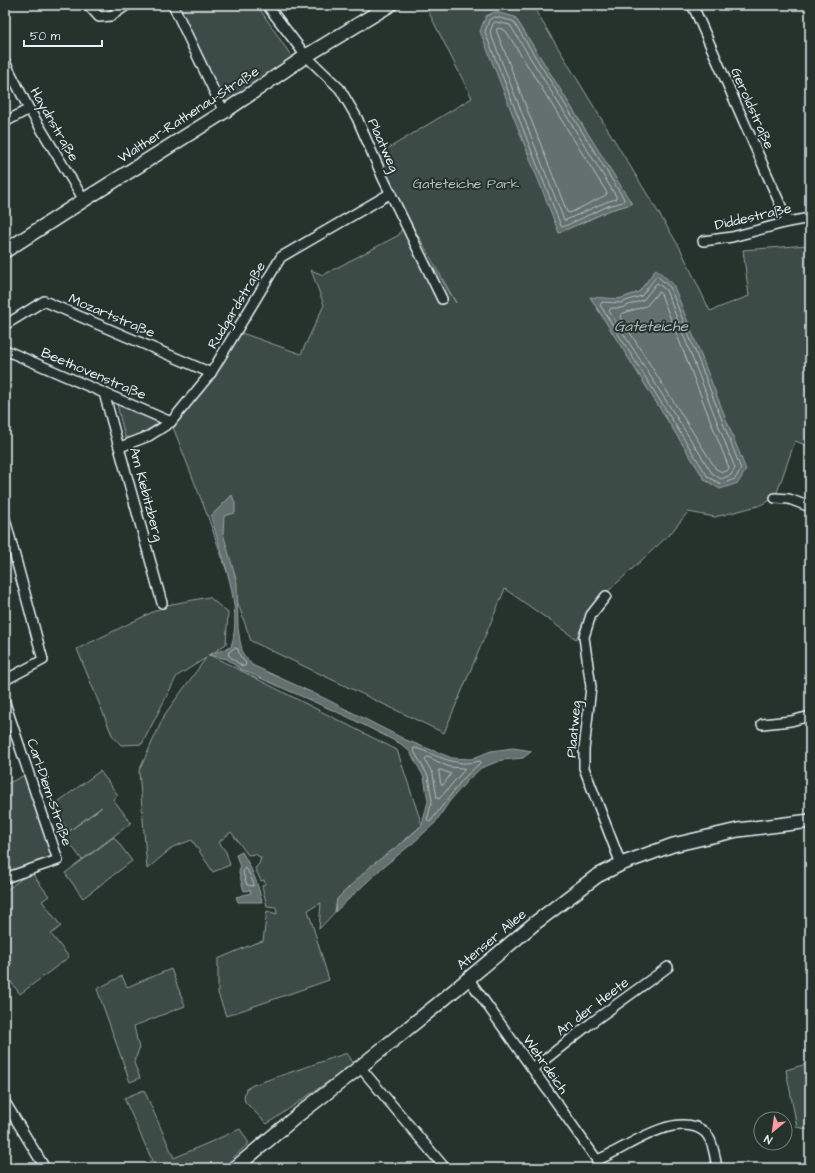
<svg xmlns="http://www.w3.org/2000/svg" width="815" height="1173" font-family="'Architects Daughter',sans-serif">
  <style>
    .green { fill: #3e4b47; stroke: #939ea0; fill-rule: evenodd }
    .water { fill: #636f6d; stroke: #98a3a5 }
    .lines { fill: none; stroke-linecap: round; stroke-linejoin: round }
    .shore { stroke: #b3bdc0; stroke-width: 1 }
    .street-casing { stroke: #e8f1f8; stroke-width: 12 }
    .secondary-casing { stroke: #e8f1f8; stroke-width: 16 }
    .street { stroke: #26332d; stroke-width: 9 }
    .secondary { stroke: #26332d; stroke-width: 13 }
    .labels { text-anchor: middle; stroke-width: 4; stroke-linejoin: round; paint-order: stroke }
    .street-label { font-size: 14px; fill: #e8f1f8; stroke: #26332d }
    .park-label { font-size: 14px; fill: #b5bfc3; stroke: #26332d }
    .water-label { font-size: 15px; font-style: italic; fill: #b3bdc0; stroke: #26332d }
  </style>
  <rect width="100%" height="100%" fill="#26332d"/>
  <filter id="ink" filterUnits="userSpaceOnUse"><feTurbulence type="fractalNoise" baseFrequency=".025" numOctaves="2"/><feDisplacementMap in="SourceGraphic" scale="8" xChannelSelector="R" yChannelSelector="G"/><feConvolveMatrix kernelMatrix="1 2 1 2 8 2 1 2 1" color-interpolation-filters="sRGB"/></filter>
  <g filter="url(#ink)">
    <g class="green">
      <path d="M173,5H257L294,60L224,108Z"/>
      <path d="M425,5H532L680,248L710,311L749,296L743,250L808,245L810,253V447L795,441L775,498L758,506L715,517L688,512L670,534L591,607L576,639L505,589L444,733L251,641L208,517L171,422L236,331L301,354L324,305L311,270L323,275L399,235L405,221L456,303L374,157L472,98ZM515,17L631,204L610,210L578,225ZM656,269L705,480L591,298L620,299L639,292Z"/>
      <path d="M121,403L161,422L133,438L125,437L117,405Z"/>
      <path d="M209,597L228,613L226,644L210,655L397,750L422,825L337,899L335,912L319,929L321,903L308,910L329,980L226,1016L218,993V959L253,944L263,941L267,911L277,914L276,907L267,906L262,886L265,884L264,880L261,881L255,868L259,864L261,858L255,854L248,855L231,832L219,842L226,852L230,865L213,872L192,840L173,847L147,869L139,771L165,714L206,658L177,676L142,744L121,745L112,735L77,649L167,605Z"/>
      <path d="M100,771L118,795L113,799L131,823L82,860L64,835L102,807L69,831L51,807Z"/>
      <path d="M25,775L55,859L5,877V785Z"/>
      <path d="M114,837L132,861L83,898L65,873Z"/>
      <path d="M31,872L49,896L42,901L61,926L51,934L69,957L20,994L5,974V968L12,963L5,954V891Z"/>
      <path d="M171,969L185,1006L134,1026L139,1049L134,1063L140,1078L130,1082L97,989L122,976L127,987Z"/>
      <path d="M347,1053L354,1064L267,1124L245,1102L244,1097L246,1089L253,1085Z"/>
      <path d="M810,1063V1130L797,1127L786,1070Z"/>
      <path d="M144,1090L174,1158L240,1129L249,1143L222,1168H139L152,1160L124,1098Z"/>
    </g>
    <g class="water">
      <path d="M495,12L515,17L632,204L610,210L559,233L480,31L486,16Z"/>
      <path d="M656,269L673,284L746,470L738,483L720,489L705,480L590,297L619,299L639,292Z"/>
      <path d="M232,495L235,503V513L224,516L223,533L237,583L238,628L240,641L243,654L252,665L324,698L406,740L452,758L471,759L491,751L513,748L532,751L523,758L502,760L481,768L466,782L449,802L435,823L413,843L383,867L335,912L337,899L349,887L372,865L406,840L422,825L428,801L424,777L410,752L401,744L348,717L240,669L227,659L208,655L231,647C244,606 221,556 211,516Z"/>
      <path d="M242,852C252,868 258,884 262,902H238L236,897L251,893L250,890L244,891L239,873L240,867L236,855Z"/>
    </g>
    <g class="lines">
      <g class="shore">
        <path d="M495,17L513,21L624,199L623,202L608,206L563,227L561,226L485,32L489,20Z"/>
        <path d="M496,22L510,25L616,196V199L606,202L566,220H564L490,32L493,24Z"/>
        <path d="M497,29L499,28L506,31L607,193L606,195L572,212L569,213L567,212L497,32Z"/>
        <path d="M657,276L670,287L741,469L735,479L721,484L708,477L600,305L602,302L620,303L641,296Z"/>
        <path d="M657,283L666,290L735,468L731,475L721,479L712,473L609,311L611,308H621L643,300Z"/>
        <path d="M659,292L661,294L729,468L727,471L722,472L716,469L620,317L621,314L646,306Z"/>
        <path d="M235,648L238,649L240,656L246,663L245,666H242L228,655L229,652Z"/>
        <path d="M414,748H416C437,755 456,768 479,761L481,762L463,779L430,822L427,820L432,801L428,776L414,751Z"/>
        <path d="M428,757L449,767L463,768L465,769L439,799L437,798L433,774L425,760L426,758Z"/>
        <path d="M439,770H441L451,774L443,785L441,784Z"/>
        <path d="M245,868L247,869L254,884L253,886L247,885L243,873Z"/>
      </g>
      <g class="street-casing">
        <g id="street">
          <path d="M88,5L99,17L111,16L127,5"/>
          <path d="M173,5L224,112"/>
          <path d="M267,5L306,56L340,89L357,118L383,178L442,299"/>
          <path d="M692,5L697,15L788,222"/>
          <path d="M5,62L29,109L84,200"/>
          <path d="M5,122L29,109"/>
          <path d="M703,241L732,237L788,222L810,218"/>
          <path d="M5,325L44,301L211,373"/>
          <path d="M5,350L171,422"/>
          <path d="M104,393L162,603"/>
          <path d="M120,447L149,436L171,422L211,373L281,257L391,193"/>
          <path d="M775,498L789,499L810,507"/>
          <path d="M5,519L43,660L5,680"/>
          <path d="M606,596L591,615L584,637L591,687L584,750V768L621,864"/>
          <path d="M5,703L58,860L5,878"/>
          <path d="M762,724L791,721L810,716"/>
          <path d="M468,978L597,1160L598,1168"/>
          <path d="M360,1067L445,1168"/>
          <path d="M533,1069L591,1023L668,967"/>
          <path d="M5,1102L45,1168"/>
          <path d="M597,1160C626,1149 664,1117 696,1127C701,1129 705,1131 708,1136C714,1145 715,1157 717,1168"/>
        </g>
      </g>
      <g class="secondary-casing">
        <g id="secondary">
          <path d="M5,251L84,200L224,112L306,56L390,5"/>
          <path d="M235,1168L298,1115L360,1067L438,1004L535,923L597,876L621,864L673,845L738,830L810,821"/>
        </g>
      </g>
      <use href="#street" class="street"/>
      <use href="#secondary" class="secondary"/>
    </g>
  </g>
  <g class="labels">
    <g class="street-label">
      <text transform="translate(753 108) rotate(66)" y="5">Geroldstraße</text>
      <text transform="translate(188 114) rotate(-33)" y="5">Walther-Rathenau-Straße</text>
      <text transform="translate(55 124) rotate(60)" y="5">Haydnstraße</text>
      <text transform="translate(384 145) rotate(66)" y="5">Plaatweg</text>
      <text transform="translate(753 216) rotate(-13)" y="5">Diddestraße</text>
      <text transform="translate(236 305) rotate(-59)" y="5">Rudgardstraße</text>
      <text transform="translate(112 315) rotate(23)" y="5">Mozartstraße</text>
      <text transform="translate(94 373) rotate(23)" y="5">Beethovenstraße</text>
      <text transform="translate(147 494) rotate(75)" y="5">Am Kiebitzberg</text>
      <text transform="translate(573 729) rotate(-85)" y="5">Plaatweg</text>
      <text transform="translate(50 792) rotate(71)" y="5">Carl-Diem-Straße</text>
      <text transform="translate(491 939) rotate(-40)" y="5">Atenser Allee</text>
      <text transform="translate(592 1006) rotate(-37)" y="5">An der Heete</text>
      <text transform="translate(546 1064) rotate(55)" y="5">Wehrdeich</text>
    </g>
    <g class="park-label">
      <text x="466" y="188">Gateteiche Park</text>
    </g>
    <g class="water-label">
      <text x="651" y="331">Gateteiche</text>
    </g>
  </g>
  <rect width="815" height="1173" fill="none" stroke="#26332d" stroke-width="20"/>
  <rect x="10" y="10" width="795" height="1153" fill="none" stroke="#e8f1f8" stroke-width="1.5" filter="url(#ink)"/>
  <g transform="translate(773 1131) rotate(209)"><circle r="19" fill="#26332d" stroke="#747f7e"/>
  <path d="M0-3L7 15L0 10L-7 15Z" fill="#ff9aa2"/>
  <text y="-6" font-size="11" font-weight="bold" text-anchor="middle" fill="#e8f1f8">N</text>
  </g>
  <path d="M24 40v6h78v-6" fill="none" stroke="#e8f1f8" stroke-width="2"/>
  <text x="30" y="40" font-size="12" fill="#e8f1f8" stroke="#26332d" stroke-width="3" paint-order="stroke">50 m</text>
</svg>
